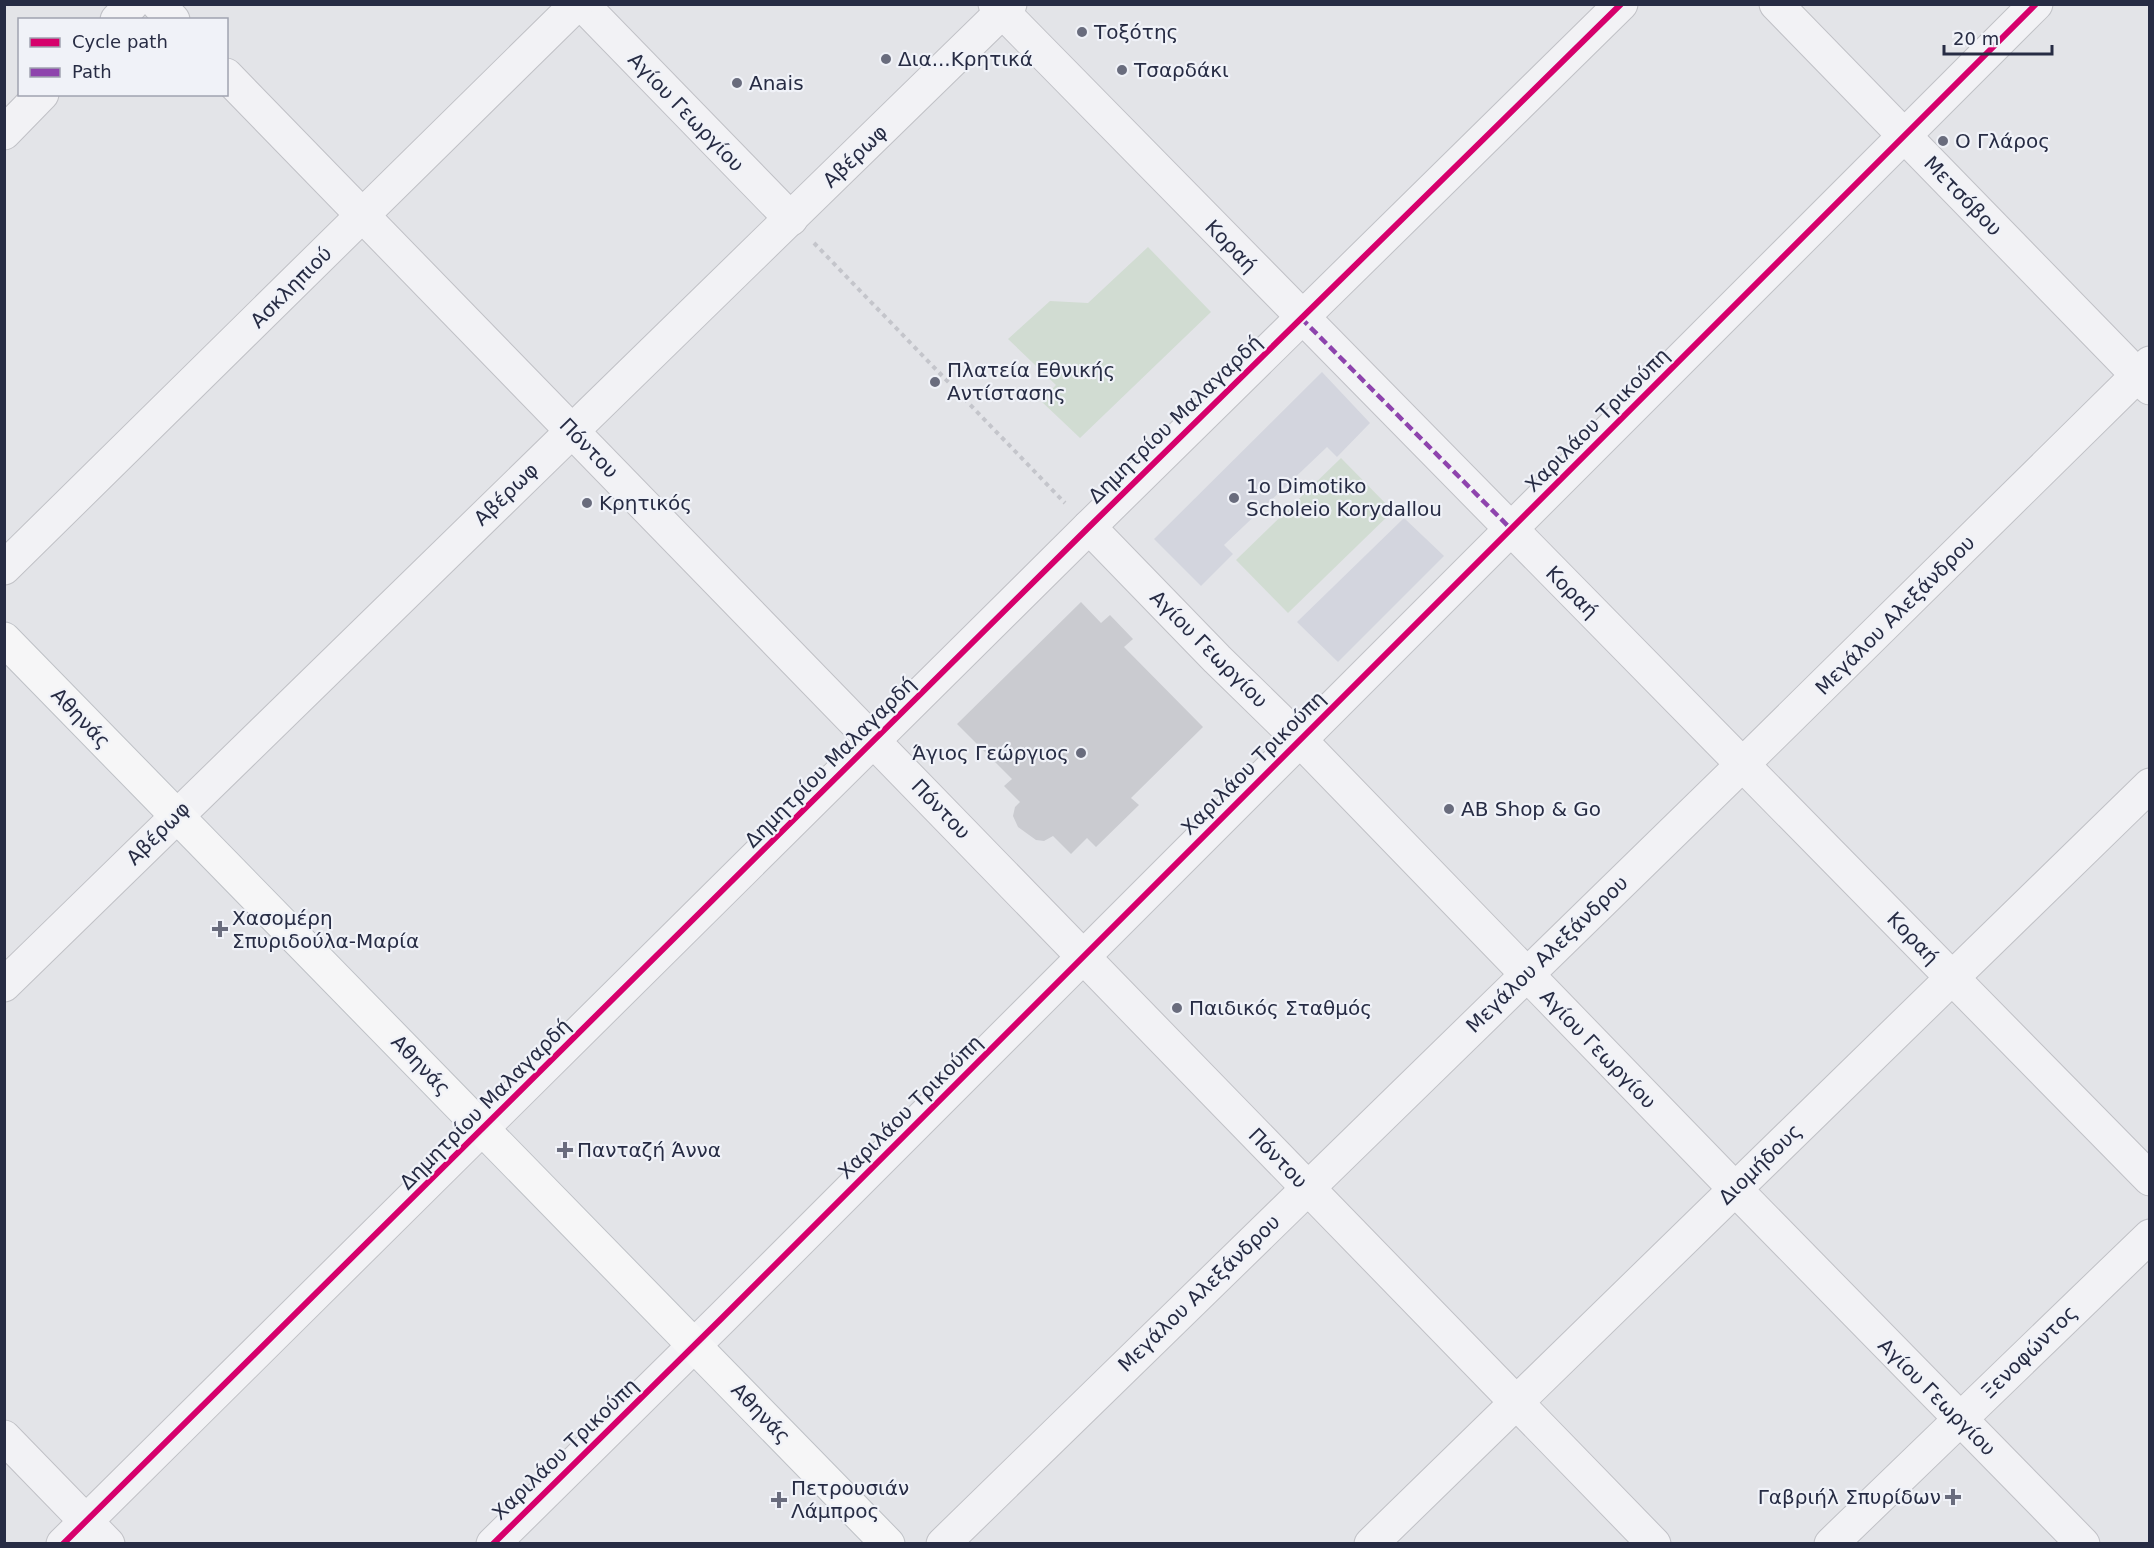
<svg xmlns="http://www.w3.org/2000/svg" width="2154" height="1548" font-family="'DejaVu Sans',sans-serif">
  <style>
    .built { fill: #d3d5de }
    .green { fill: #d1dcd2 }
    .building { fill: #cacbd0 }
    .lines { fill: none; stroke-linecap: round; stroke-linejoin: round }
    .minor-casing { stroke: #c0c1c6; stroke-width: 35 }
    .major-casing { stroke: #bec1c6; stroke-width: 35 }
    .path { stroke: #c4c5cb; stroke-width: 4; stroke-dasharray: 4.5 4.5; stroke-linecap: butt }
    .minor { stroke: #f2f2f5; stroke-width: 33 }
    .major { stroke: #f6f6f7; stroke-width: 33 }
    .quiet { stroke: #8e44ad; stroke-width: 4.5; stroke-dasharray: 9 4.5; stroke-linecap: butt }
    .cycleway-casing { stroke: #f0f2f8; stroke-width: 10 }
    .cycleway { stroke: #d6006c; stroke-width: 6 }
    .poi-dot { fill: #696c7d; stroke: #f0f2f8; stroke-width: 2 }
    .labels { text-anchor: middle; stroke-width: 4.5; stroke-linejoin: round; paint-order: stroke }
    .poi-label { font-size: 20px; fill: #272c44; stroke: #f0f2f8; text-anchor: start }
    .street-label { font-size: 20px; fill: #272c44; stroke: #f0f2f8 }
  </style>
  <rect width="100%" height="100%" fill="#e3e4e8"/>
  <g class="built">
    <path d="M1322,372L1370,423L1337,457L1327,447L1224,545L1233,554L1201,586L1154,539Z"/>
    <path d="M1404,518L1444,556L1338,662L1297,622Z"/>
  </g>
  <g class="green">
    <path d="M1148,247L1211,312L1080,438L1041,401L1056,385L1008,339L1050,301L1088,303Z"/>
    <path d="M1341,458L1393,511L1288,613L1236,560Z"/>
  </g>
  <path class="building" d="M1081,602L1101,623L1110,615L1133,639L1124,647L1203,727L1131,798L1139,805L1096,847L1087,838L1071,854L1053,836L1044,841L1036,840L1018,827L1013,816L1015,807L1020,802L1004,786L1012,779L957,724Z"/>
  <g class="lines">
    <g class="minor-casing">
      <g id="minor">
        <path d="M158,4L173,20"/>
        <path d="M582,4L791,219"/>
        <path d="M995,4L2150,1179"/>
        <path d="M1776,4L2150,388"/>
        <path d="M117,20L132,4"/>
        <path d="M226,75L1654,1544"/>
        <path d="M4,133L42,94"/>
        <path d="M1089,527L1217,659L1299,739L1735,1189L2083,1544"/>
        <path d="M4,568L577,4"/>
        <path d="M4,985L1010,4"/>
        <path d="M4,1437L108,1544"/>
        <path d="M63,1544L1089,527L1621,4"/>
        <path d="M493,1544L722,1318L2036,4"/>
        <path d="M943,1544L1743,764L2150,363"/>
        <path d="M1371,1544L2150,785"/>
        <path d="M1831,1544L2150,1236"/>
      </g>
    </g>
    <g class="major-casing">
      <path id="major" d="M4,639L888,1544"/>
    </g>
    <path class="path" d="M814,243L1065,503"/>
    <use href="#minor" class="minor"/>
    <use href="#major" class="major"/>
    <path class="quiet" d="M1301,318L1511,529"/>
    <g class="cycleway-casing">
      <g id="cycleway">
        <path d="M63,1544L1089,527L1621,4"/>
        <path d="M493,1544L722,1318L2036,4"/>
      </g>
    </g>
    <use href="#cycleway" class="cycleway"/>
  </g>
  <g class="poi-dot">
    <circle cx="1082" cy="32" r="6"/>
    <circle cx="886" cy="59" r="6"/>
    <circle cx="1122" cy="70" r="6"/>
    <circle cx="737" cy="83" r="6"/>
    <circle cx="1943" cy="141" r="6"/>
    <circle cx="935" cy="382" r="6"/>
    <circle cx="1234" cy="498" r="6"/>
    <circle cx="587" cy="503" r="6"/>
    <circle cx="1081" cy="753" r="6"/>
    <circle cx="1449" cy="809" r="6"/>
    <path d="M217 920h6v6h6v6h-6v6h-6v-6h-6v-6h6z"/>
    <circle cx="1177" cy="1008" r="6"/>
    <path d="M562 1141h6v6h6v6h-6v6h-6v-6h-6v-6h6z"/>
    <path d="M1950 1488h6v6h6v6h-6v6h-6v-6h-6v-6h6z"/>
    <path d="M776 1491h6v6h6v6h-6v6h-6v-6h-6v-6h6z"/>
  </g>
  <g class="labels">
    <g class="poi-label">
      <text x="1094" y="39">Τοξότης</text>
      <text x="898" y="66">Δια...Κρητικά</text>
      <text x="1134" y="77">Τσαρδάκι</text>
      <text x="749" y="90">Anais</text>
      <text x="1955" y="148">Ο Γλάρος</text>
      <text x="947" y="377">Πλατεία Εθνικής<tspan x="947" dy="23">Αντίστασης</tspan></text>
      <text x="1246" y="493">1o Dimotiko<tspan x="1246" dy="23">Scholeio Korydallou</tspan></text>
      <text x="599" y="510">Κρητικός</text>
      <text x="1069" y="760" text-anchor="end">Άγιος Γεώργιος</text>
      <text x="1461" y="816">ΑΒ Shop &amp; Go</text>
      <text x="232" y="925">Χασομέρη<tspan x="232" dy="23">Σπυριδούλα-Μαρία</tspan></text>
      <text x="1189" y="1015">Παιδικός Σταθμός</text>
      <text x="577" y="1157">Πανταζή Άννα</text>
      <text x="791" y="1495">Πετρουσιάν<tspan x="791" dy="23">Λάμπρος</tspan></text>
      <text x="1941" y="1504" text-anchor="end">Γαβριήλ Σπυρίδων</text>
    </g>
    <g class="street-label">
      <text transform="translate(686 112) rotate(46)" y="7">Αγίου Γεωργίου</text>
      <text transform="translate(855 156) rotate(-44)" y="7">Αβέρωφ</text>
      <text transform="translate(1963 196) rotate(46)" y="7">Μετσόβου</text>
      <text transform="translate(1231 246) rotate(46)" y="7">Κοραή</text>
      <text transform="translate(291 287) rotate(-45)" y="7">Ασκληπιού</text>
      <text transform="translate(1175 419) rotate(-44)" y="7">Δημητρίου Μαλαγαρδή</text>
      <text transform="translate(1597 420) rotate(-45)" y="7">Χαριλάου Τρικούπη</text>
      <text transform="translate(589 448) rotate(46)" y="7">Πόντου</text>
      <text transform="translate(506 494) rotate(-44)" y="7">Αβέρωφ</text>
      <text transform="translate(1572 592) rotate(45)" y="7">Κοραή</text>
      <text transform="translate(1895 615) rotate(-45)" y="7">Μεγάλου Αλεξάνδρου</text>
      <text transform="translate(1209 649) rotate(45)" y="7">Αγίου Γεωργίου</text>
      <text transform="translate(81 718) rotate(46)" y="7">Αθηνάς</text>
      <text transform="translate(830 762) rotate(-45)" y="7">Δημητρίου Μαλαγαρδή</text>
      <text transform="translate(1253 763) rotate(-45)" y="7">Χαριλάου Τρικούπη</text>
      <text transform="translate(941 809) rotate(46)" y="7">Πόντου</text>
      <text transform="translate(158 833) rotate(-45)" y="7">Αβέρωφ</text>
      <text transform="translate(1913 938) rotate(46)" y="7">Κοραή</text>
      <text transform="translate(1547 954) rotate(-44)" y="7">Μεγάλου Αλεξάνδρου</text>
      <text transform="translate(1598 1049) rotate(46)" y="7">Αγίου Γεωργίου</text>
      <text transform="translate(421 1065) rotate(46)" y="7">Αθηνάς</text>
      <text transform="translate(485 1104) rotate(-45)" y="7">Δημητρίου Μαλαγαρδή</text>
      <text transform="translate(910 1107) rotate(-45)" y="7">Χαριλάου Τρικούπη</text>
      <text transform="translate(1278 1158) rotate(46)" y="7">Πόντου</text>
      <text transform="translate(1760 1164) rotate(-44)" y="7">Διομήδους</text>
      <text transform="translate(1199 1293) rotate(-44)" y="7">Μεγάλου Αλεξάνδρου</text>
      <text transform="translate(2029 1352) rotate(-44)" y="7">Ξενοφώντος</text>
      <text transform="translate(1937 1397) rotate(45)" y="7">Αγίου Γεωργίου</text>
      <text transform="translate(761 1413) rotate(46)" y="7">Αθηνάς</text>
      <text transform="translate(565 1449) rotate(-44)" y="7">Χαριλάου Τρικούπη</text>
    </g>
  </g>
  <rect width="2154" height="1548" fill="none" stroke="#272c44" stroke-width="12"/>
  <rect x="18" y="18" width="210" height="78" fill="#f0f2f8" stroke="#a0a3b0" stroke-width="1.5"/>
  <rect x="30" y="38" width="30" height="9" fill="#d6006c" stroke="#a0a3b0" stroke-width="1.5"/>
  <text x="72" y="48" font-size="18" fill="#272c44">Cycle path</text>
  <rect x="30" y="68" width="30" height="9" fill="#8e44ad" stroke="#a0a3b0" stroke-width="1.5"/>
  <text x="72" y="78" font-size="18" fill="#272c44">Path</text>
  <path d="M1944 45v9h108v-9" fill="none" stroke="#272c44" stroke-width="3"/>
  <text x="1953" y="45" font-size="18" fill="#272c44" stroke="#f0f2f8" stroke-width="4.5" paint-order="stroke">20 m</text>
</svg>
